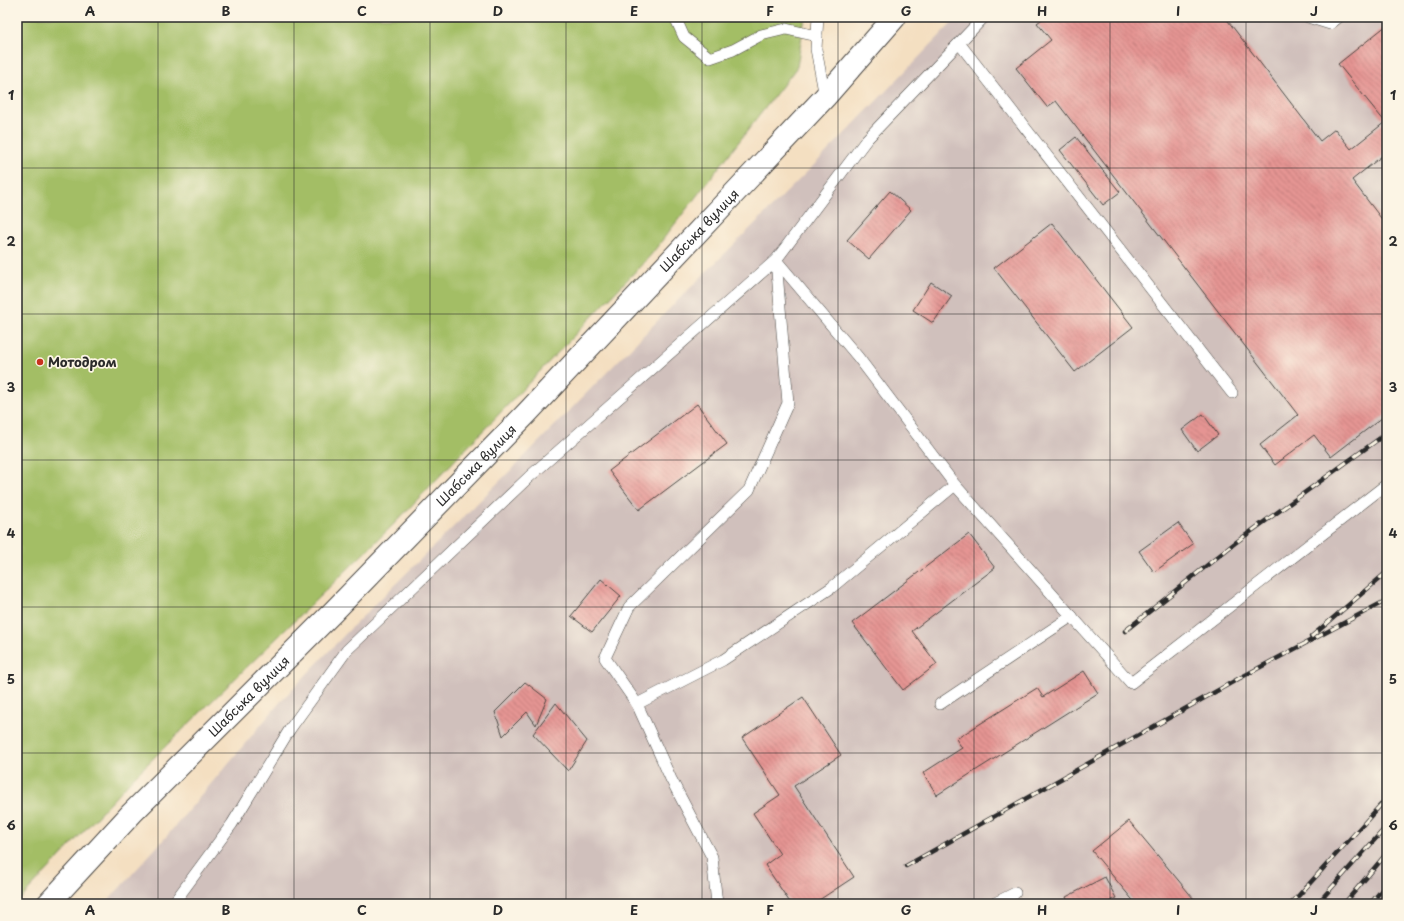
<svg xmlns="http://www.w3.org/2000/svg" width="1404" height="921" font-family="'Playpen Sans',sans-serif">
  <style>
    .industrial { fill: #d0c0bc }
    .grass { fill: #a3be65; stroke: #677448 }
    .building { fill: url(#building-back-hatch) }
    .lines { fill: none; stroke-linecap: round; stroke-linejoin: round }
    .service-casing { stroke: #494642; stroke-width: 12 }
    .tertiary-casing { stroke: #494642; stroke-width: 24 }
    .service { stroke: #fff; stroke-width: 11 }
    .tertiary { stroke: #fff; stroke-width: 22 }
    .rail-casing { stroke: #2b2b2b; stroke-width: 4.5 }
    .rail { stroke: #fcf5e5; stroke-width: 3; stroke-dasharray: 9; stroke-linecap: butt }
    .grid { fill: none; stroke: #2b2b2b; stroke-width: 1; stroke-opacity: 0.55 }
    .poi-dot { fill: #c8321e; stroke: #fcf5e5; stroke-width: 1.5 }
    .labels { text-anchor: middle; stroke-width: 3.5; stroke-linejoin: round; paint-order: stroke }
    .street-label { font-size: 13px; fill: #2b2b2b; stroke: #fcf5e5 }
    .poi-label { font-size: 13px; font-weight: bold; fill: #2b2b2b; stroke: #fcf5e5; text-anchor: start }
    .neatline { fill: none; stroke: #2b2b2b; stroke-width: 1.5 }
    .grid-label { font-size: 13px; text-anchor: middle; font-weight: bold; fill: #2b2b2b }
  </style>
  <defs>
    <pattern id="building-back-hatch" width="6" height="6" patternUnits="userSpaceOnUse"><rect width="6" height="6" fill="#e59493"/><path d="M-1 5l2 2M0 0l6 6M5-1l2 2" fill="none" stroke="#ba7978"/></pattern>
  </defs>
  <rect width="100%" height="100%" fill="#fcf5e5"/>
  <filter id="ink" filterUnits="userSpaceOnUse"><feTurbulence type="fractalNoise" baseFrequency=".025" numOctaves="2"/><feDisplacementMap in="SourceGraphic" scale="8" xChannelSelector="R" yChannelSelector="G"/><feConvolveMatrix kernelMatrix="1 2 1 2 8 2 1 2 1" color-interpolation-filters="sRGB"/></filter>
  <filter id="wash" filterUnits="userSpaceOnUse"><feTurbulence type="fractalNoise" baseFrequency=".012" numOctaves="4" result="noise"/><feDisplacementMap in="SourceGraphic" scale="16" xChannelSelector="R" yChannelSelector="G"/><feGaussianBlur stdDeviation="0.9" result="paint"/><feColorMatrix in="noise" values="0 0 0 0 0 0 0 0 0 0 0 0 0 0 0 0 0 1.4 0 .05"/><feComposite in="paint" operator="in"/></filter>
  <g filter="url(#wash)">
    <rect width="100%" height="100%" fill="#f4dfc1"/>
    <path class="industrial" d="M958,17H1387V904H105L165,838L282,700L353,626L519,462L672,306L816,163Z"/>
    <path class="grass" d="M17,17H805L797,67L650,256L394,524L134,777L17,903Z"/>
    <g id="blocks">
      <g class="building">
        <path d="M1045,17H1225L1320,141L1335,129L1351,149L1385,122L1338,64L1387,25V152L1352,180L1387,226V414L1331,457L1314,435L1275,465L1260,445L1298,415L1056,101L1047,107L1016,68L1051,40L1037,23Z"/>
        <path d="M1076,137L1120,192L1103,205L1060,150Z"/>
        <path d="M890,191L911,210L869,259L847,240Z"/>
        <path d="M1052,223L1133,327L1075,372L994,268Z"/>
        <path d="M931,282L952,296L933,323L913,310Z"/>
        <path d="M697,404L727,444L639,510L609,471Z"/>
        <path d="M1203,414L1218,435L1197,451L1182,430Z"/>
        <path d="M1178,523L1193,544L1154,572L1139,551Z"/>
        <path d="M969,534L995,568L912,631L937,664L903,690L852,623Z"/>
        <path d="M601,579L621,596L592,632L571,616Z"/>
        <path d="M1084,671L1098,693L937,795L923,773L962,748L956,739L1037,688L1043,697Z"/>
        <path d="M525,682L547,699L536,725L527,712L503,736L495,712Z"/>
        <path d="M803,697L841,755L794,786L854,877L813,904H791L765,865L780,854L753,813L780,795L742,738Z"/>
        <path d="M556,703L587,741L568,771L533,734Z"/>
        <path d="M1129,821L1198,904H1136L1092,851Z"/>
        <path d="M1105,877L1116,898L1111,900L1113,904H1069L1066,897Z"/>
      </g>
    </g>
  </g>
  <g filter="url(#ink)">
    <use href="#blocks" fill-opacity="0" stroke="#494642" stroke-width="1"/>
    <g class="lines">
      <g class="service-casing">
        <g id="service">
          <path d="M675,17L684,37L710,58L733,50L761,35L786,29L817,36"/>
          <path d="M818,17L816,49L825,97"/>
          <path d="M1308,17L1330,24L1339,17"/>
          <path d="M959,43L1232,393"/>
          <path d="M637,704L723,660L831,588L955,485"/>
          <path d="M940,704L1072,616"/>
          <path d="M173,904L232,824L290,729L347,650L529,477L776,260L858,357L955,485L1131,683L1387,484"/>
          <path d="M717,904L712,857L671,779L637,704L605,658L629,607L749,490L788,403L776,260L867,139L984,17"/>
          <path d="M993,904L1015,893"/>
        </g>
      </g>
      <g class="tertiary-casing">
        <g id="tertiary">
          <path id="s1" d="M48,904L132,813L332,613L526,414L825,97L895,17"/>
        </g>
      </g>
      <use href="#service" class="service"/>
      <use href="#tertiary" class="tertiary"/>
      <g class="rail-casing">
        <g id="rail">
          <path d="M1125,631L1235,543L1387,433"/>
          <path d="M1311,637L1387,572"/>
          <path d="M906,866L1238,679L1387,600"/>
          <path d="M1291,904L1387,798"/>
          <path d="M1317,904L1387,826"/>
          <path d="M1344,904L1387,853"/>
          <path d="M1370,904L1387,884"/>
        </g>
      </g>
      <use href="#rail" class="rail"/>
    </g>
  </g>
  <path class="grid" d="M158,17V904M294,17V904M430,17V904M566,17V904M702,17V904M838,17V904M974,17V904M1110,17V904M1246,17V904M17,168H1387M17,314H1387M17,460H1387M17,607H1387M17,753H1387"/>
  <circle class="poi-dot" cx="40" cy="362" r="4"/>
  <g class="labels">
    <g class="street-label">
      <text dy="5" stroke="none"><textPath href="#s1" startOffset="937">Шабська вулиця</textPath></text>
      <text dy="5" stroke="none"><textPath href="#s1" startOffset="613">Шабська вулиця</textPath></text>
      <text dy="5" stroke="none"><textPath href="#s1" startOffset="289">Шабська вулиця</textPath></text>
    </g>
    <g class="poi-label">
      <text x="48" y="367">Мотодром</text>
    </g>
  </g>
  <rect width="1404" height="921" fill="none" stroke="#fcf5e5" stroke-width="44"/>
  <rect x="22" y="22" width="1360" height="877" class="neatline"/>
  <g class="grid-label">
    <text x="90" y="16">A</text>
    <text x="226" y="16">B</text>
    <text x="362" y="16">C</text>
    <text x="498" y="16">D</text>
    <text x="634" y="16">E</text>
    <text x="770" y="16">F</text>
    <text x="906" y="16">G</text>
    <text x="1042" y="16">H</text>
    <text x="1178" y="16">I</text>
    <text x="1314" y="16">J</text>
    <text x="11" y="100">1</text>
    <text x="1393" y="100">1</text>
    <text x="11" y="246">2</text>
    <text x="1393" y="246">2</text>
    <text x="11" y="392">3</text>
    <text x="1393" y="392">3</text>
    <text x="11" y="538">4</text>
    <text x="1393" y="538">4</text>
    <text x="11" y="684">5</text>
    <text x="1393" y="684">5</text>
    <text x="11" y="830">6</text>
    <text x="1393" y="830">6</text>
    <text x="90" y="915">A</text>
    <text x="226" y="915">B</text>
    <text x="362" y="915">C</text>
    <text x="498" y="915">D</text>
    <text x="634" y="915">E</text>
    <text x="770" y="915">F</text>
    <text x="906" y="915">G</text>
    <text x="1042" y="915">H</text>
    <text x="1178" y="915">I</text>
    <text x="1314" y="915">J</text>
  </g>
</svg>
